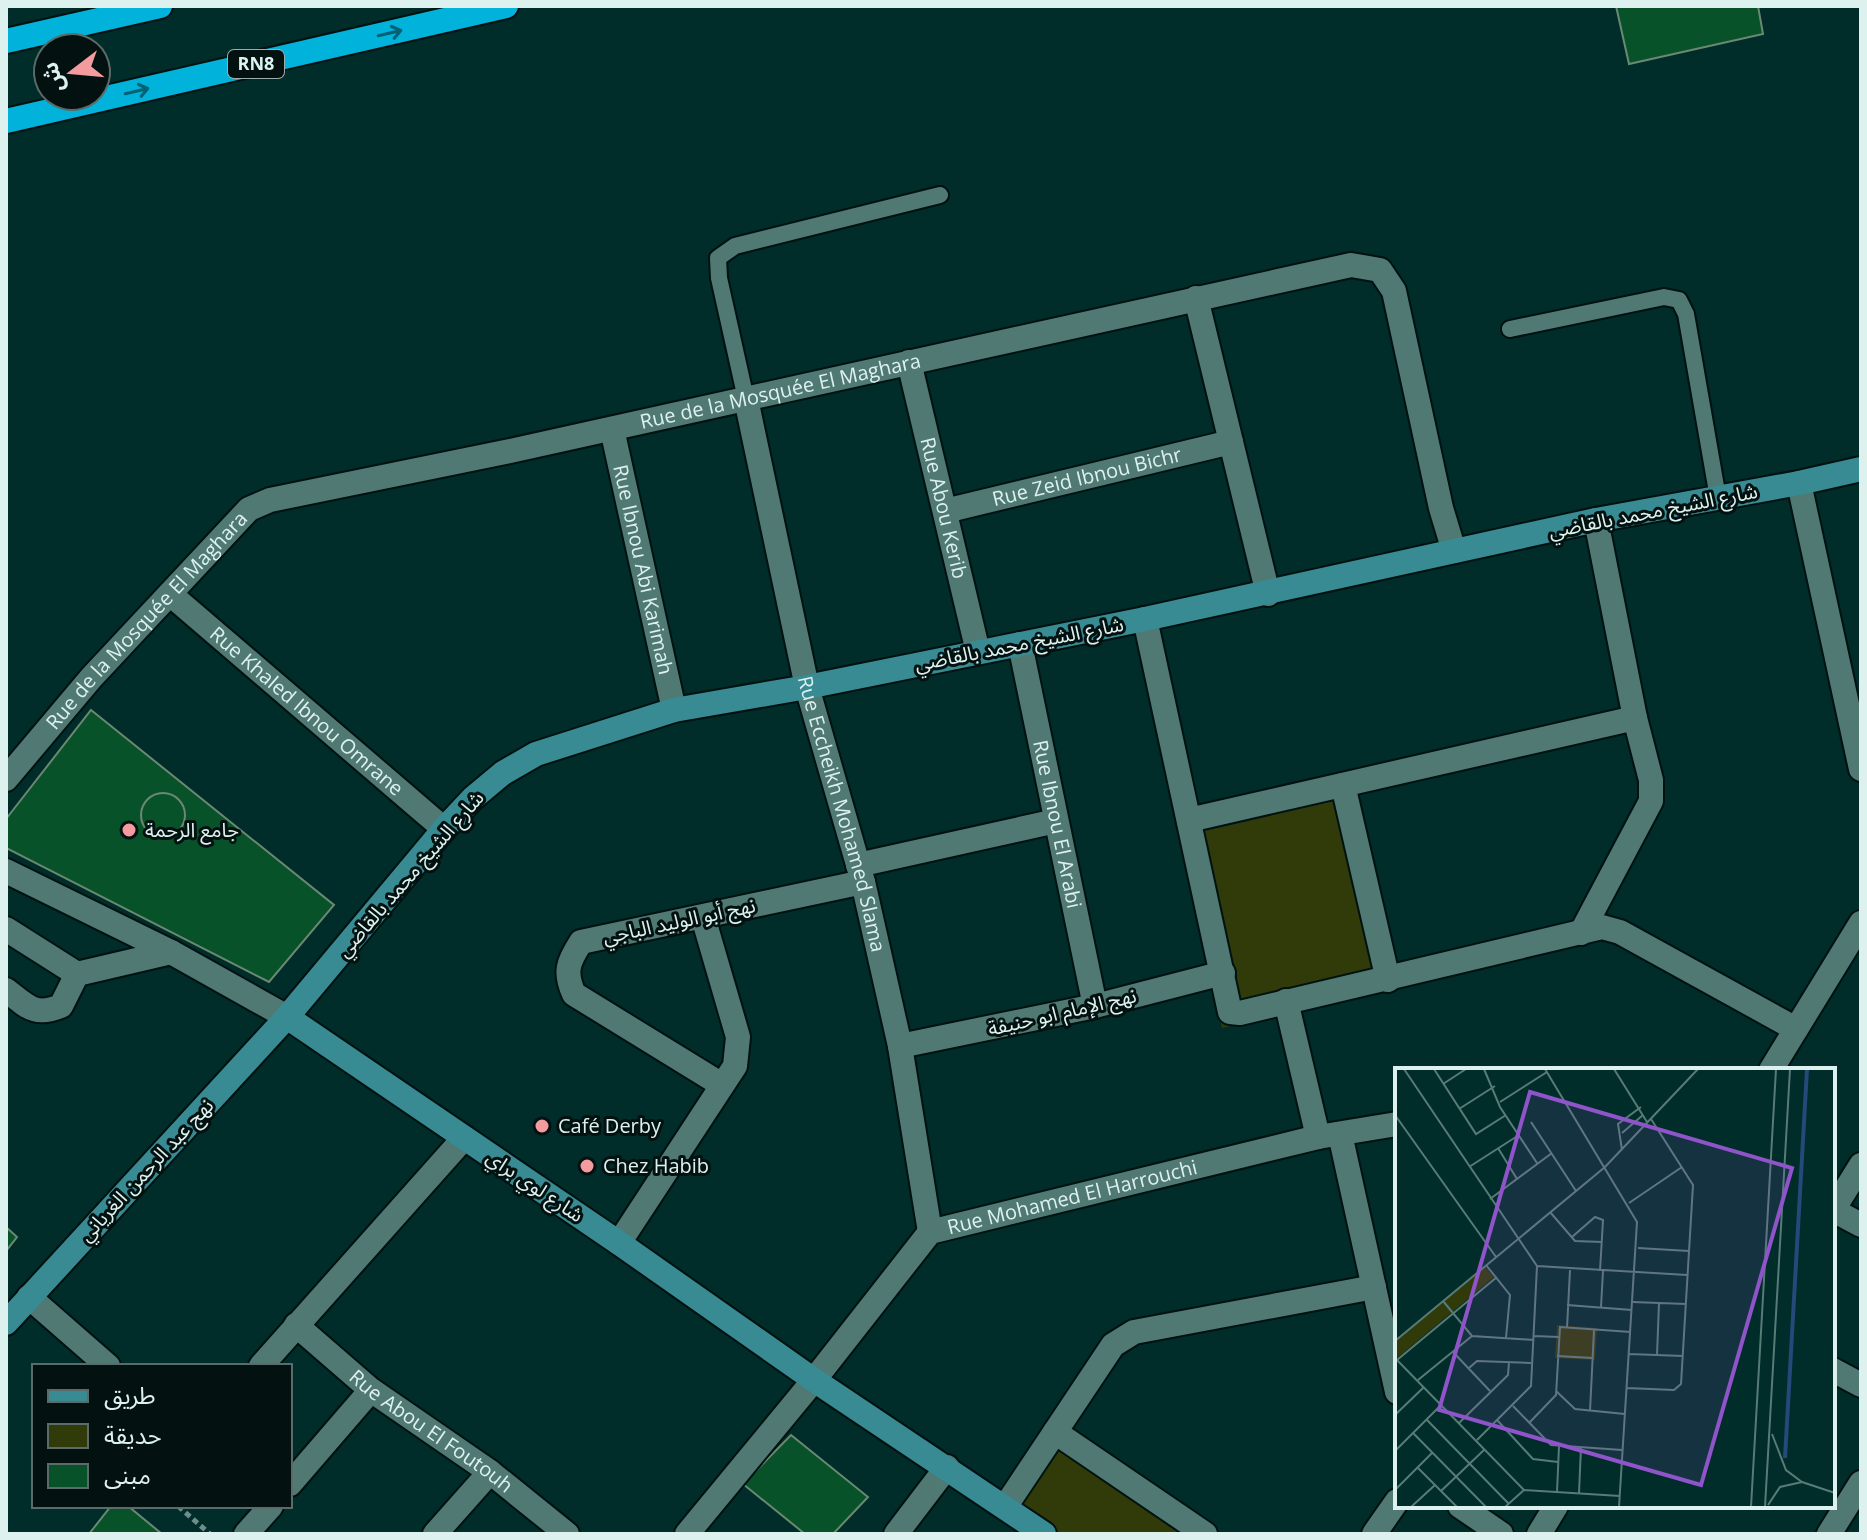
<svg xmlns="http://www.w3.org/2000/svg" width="1867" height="1540" font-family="'Open Sans','Noto Sans Arabic',sans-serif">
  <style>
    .green { fill: #313a09 }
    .building { fill: #08522a; stroke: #6b8873; stroke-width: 2 }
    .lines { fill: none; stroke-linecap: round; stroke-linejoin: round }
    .lane-casing { stroke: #011210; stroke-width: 20 }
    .street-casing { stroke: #011210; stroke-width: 28 }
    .secondary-casing { stroke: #011210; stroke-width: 28 }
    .highway-casing { stroke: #011210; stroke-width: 28 }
    .path { stroke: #6d8d8a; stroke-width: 5; stroke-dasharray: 6 4; stroke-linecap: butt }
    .lane { stroke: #507974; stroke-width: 16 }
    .street { stroke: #507974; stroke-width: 24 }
    .secondary { stroke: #388a93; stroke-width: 24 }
    .highway { stroke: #01b2da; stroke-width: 24 }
    .oneway { stroke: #026275 }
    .poi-dot { fill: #f49b9f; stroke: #031110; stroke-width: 3 }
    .labels { text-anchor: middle; stroke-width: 6; stroke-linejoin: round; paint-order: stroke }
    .shield { fill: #031110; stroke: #9caeac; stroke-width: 2 }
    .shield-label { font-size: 18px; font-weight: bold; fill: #ddf2ef }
    .street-label { font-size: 20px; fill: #ddf2ef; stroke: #031110 }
    .poi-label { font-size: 20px; fill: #ddf2ef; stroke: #031110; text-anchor: start }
    .inset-river { fill: none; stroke: #234a7b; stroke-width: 4 }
    .inset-road { fill: none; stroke: #587b78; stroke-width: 2 }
    .view { fill: #8f54c9; fill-opacity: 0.15; stroke: #8f54c9; stroke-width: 4 }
    .inset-edge { fill: none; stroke: #ddf2ef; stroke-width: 4 }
  </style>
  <rect width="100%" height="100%" fill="#002c29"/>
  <g class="green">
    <path d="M1353,769L1402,988L1222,1028L1173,810Z"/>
    <path d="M1058,1447L1186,1534H1050L1015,1510Z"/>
  </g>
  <g class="building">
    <path d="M1616,6H1758L1763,34L1629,64Z"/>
    <path d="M91,710L334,905L269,982L6,848V819Z"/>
    <circle cx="163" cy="815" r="22"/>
    <path d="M6,1227L17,1237L6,1251Z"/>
    <path d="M791,1435L868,1497L833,1534H805L743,1484Z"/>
    <path d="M111,1506H128L162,1534H89Z"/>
  </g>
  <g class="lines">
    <g class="lane-casing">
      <g id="lane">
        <path d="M1510,329L1664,297L1679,300L1686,314L1718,498"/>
        <path d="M746,399L719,278L718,258L735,246L940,195"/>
      </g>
    </g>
    <g class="street-casing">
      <g id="street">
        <path d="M1196,298L1268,594"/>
        <path id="s1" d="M909,362L978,652"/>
        <path id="s2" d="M746,399L807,687L863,882L900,1046L930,1232"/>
        <path id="s3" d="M612,429L674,710"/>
        <path d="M1799,483L1861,769"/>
        <path id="s4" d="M945,511L1231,442"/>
        <path id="s5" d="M170,594L444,829"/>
        <path d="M1145,619L1230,1012L1240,1013L1602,927L1620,932L1796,1029"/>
        <path id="s6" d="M1020,644L1095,1006"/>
        <path id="s7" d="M6,779L91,678L249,509L270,500L510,451L1351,265L1380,270L1394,291L1441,508L1454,551"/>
        <path d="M1343,785L1388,980"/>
        <path d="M1189,820L1635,718"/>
        <path d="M858,865L1056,821"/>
        <path d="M6,871L171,952L287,1017"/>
        <path d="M6,929L77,974"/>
        <path d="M1581,933L1651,801V780L1635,718L1596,520"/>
        <path d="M6,990C27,1006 34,1017 61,1006L77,974L171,952"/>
        <path d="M1286,1001L1318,1137"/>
        <path d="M900,1046L1095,1006L1223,973"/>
        <path d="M1771,1070L1861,923"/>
        <path d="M722,1085L574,994C564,972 568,962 581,942L863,882"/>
        <path d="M1340,1134L1397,1392"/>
        <path d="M1833,1210L1861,1165"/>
        <path d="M1833,1210L1861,1225"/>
        <path d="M619,1243L735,1066L738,1037L703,917"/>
        <path d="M29,1297L108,1366"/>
        <path id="s8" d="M296,1325L371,1390L490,1472L567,1534"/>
        <path d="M261,1366L464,1138"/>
        <path d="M1833,1370L1861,1385"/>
        <path d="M1055,1432L1205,1534"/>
        <path d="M290,1484L371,1390"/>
        <path d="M1460,1506L1501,1534"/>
        <path d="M1005,1507L1113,1345L1134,1332L1374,1287"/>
        <path d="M246,1534L271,1506"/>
        <path d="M435,1534L490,1472"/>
        <path id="s9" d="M687,1534L814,1380L930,1232L1318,1137L1397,1124"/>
        <path d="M896,1534L947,1467"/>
        <path d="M1374,1534L1397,1501"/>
        <path d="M1539,1534L1556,1506"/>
        <path d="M1829,1534L1861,1483"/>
      </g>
    </g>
    <g class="secondary-casing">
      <g id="secondary">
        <path d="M287,1017L619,1243L814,1380L1044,1534"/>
        <path d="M6,1323L287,1017L444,829L473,798L503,773L536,754L674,710L807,687L1145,619L1596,520L1799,483L1861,469"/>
      </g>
    </g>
    <g class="highway-casing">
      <g id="highway">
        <path d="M6,41L160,6"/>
        <path d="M6,121L506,6"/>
      </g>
    </g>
    <path class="path" d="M178,1506L210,1534"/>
    <use href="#lane" class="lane"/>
    <use href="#street" class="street"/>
    <use href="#secondary" class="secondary"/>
    <use href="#highway" class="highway"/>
  </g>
  <defs><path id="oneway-shaft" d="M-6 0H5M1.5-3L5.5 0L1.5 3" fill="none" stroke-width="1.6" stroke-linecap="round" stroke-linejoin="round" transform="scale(2)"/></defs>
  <g class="oneway">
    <use href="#oneway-shaft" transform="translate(390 33) rotate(-13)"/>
    <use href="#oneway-shaft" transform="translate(137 91) rotate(-13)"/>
  </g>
  <g class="poi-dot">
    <circle cx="129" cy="830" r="8"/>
    <circle cx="542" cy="1126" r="8"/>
    <circle cx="587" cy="1166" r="8"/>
  </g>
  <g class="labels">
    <rect class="shield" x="228" y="50" width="56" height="28" rx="6"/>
    <g class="shield-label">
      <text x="256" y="70">RN8</text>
    </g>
    <g class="street-label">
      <text dy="7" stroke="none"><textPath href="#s7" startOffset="908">Rue de la Mosquée El Maghara</textPath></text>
      <text dy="7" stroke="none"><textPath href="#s4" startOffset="146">Rue Zeid Ibnou Bichr</textPath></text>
      <text dy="7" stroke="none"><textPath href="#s1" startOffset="150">Rue Abou Kerib</textPath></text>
      <text transform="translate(1653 511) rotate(-11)" y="7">شارع الشيخ محمد بالقاضي</text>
      <text dy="7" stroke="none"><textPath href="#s3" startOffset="144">Rue Ibnou Abi Karimah</textPath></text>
      <text dy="7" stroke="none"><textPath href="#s7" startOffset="212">Rue de la Mosquée El Maghara</textPath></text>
      <text transform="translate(1019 644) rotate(-11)" y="7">شارع الشيخ محمد بالقاضي</text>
      <text dy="7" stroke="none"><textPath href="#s5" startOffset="180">Rue Khaled Ibnou Omrane</textPath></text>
      <text dy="7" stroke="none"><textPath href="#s2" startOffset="426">Rue Eccheikh Mohamed Slama</textPath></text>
      <text dy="7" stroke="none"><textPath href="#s6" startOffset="184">Rue Ibnou El Arabi</textPath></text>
      <text transform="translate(410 874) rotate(-49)" y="7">شارع الشيخ محمد بالقاضي</text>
      <text transform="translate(679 921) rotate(-12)" y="7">نهج أبو الوليد الباجي</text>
      <text transform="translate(1062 1012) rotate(-13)" y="7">نهج الإمام ابو حنيفة</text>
      <text transform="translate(146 1170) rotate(-47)" y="7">نهج عبد الرحمن الغرياني</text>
      <text transform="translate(535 1186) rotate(34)" y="7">شارع لوي براي</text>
      <text dy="7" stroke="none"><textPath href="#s9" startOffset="534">Rue Mohamed El Harrouchi</textPath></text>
      <text dy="7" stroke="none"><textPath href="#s8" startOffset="172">Rue Abou El Foutouh</textPath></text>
    </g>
    <g class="poi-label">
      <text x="145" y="837">جامع الرحمة</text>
      <text x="558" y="1133">Café Derby</text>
      <text x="603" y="1173">Chez Habib</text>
    </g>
  </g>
  <g transform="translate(1395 1068)">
    <rect width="440" height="440" fill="#002c29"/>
    <path d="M90,199L99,209L2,290L0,273ZM162,257L202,260L200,292L160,290Z" fill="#313a09"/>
    <path class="inset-river" d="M390,390L412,1"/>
    <path class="inset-road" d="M9,1L142,198L136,318L82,372M39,1L81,66L111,47M89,1L105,39L142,95M150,1L242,154L224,439M219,1L252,54M48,16L71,1M105,34L152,4M64,41L100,18M0,47L101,189M136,54L181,123M227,65L248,47M103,80L122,111M227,82L223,56L246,39M74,99L124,67M95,131L157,85M234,135L287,99M155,144L180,173L207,174M177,169L200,149L208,152L205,203M243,180L294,183M91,197L115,227L111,270M142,198L292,207M48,233L77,268L139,272M238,234L291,236M172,237L237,242M206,239L208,203M172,260L175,202M139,268L164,269M0,273L210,99L303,1M58,284L95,323M234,286L288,288M262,287L264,235M162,288L198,290M0,290L129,422L225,428M2,292L102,209M74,300L82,293L136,295M23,312L77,268M232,320L279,322L286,316L298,117L256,51M161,323L180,341L230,346M47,336L18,365L91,439M118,338L156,377L227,382M195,343L199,262M0,347L29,319M32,352L114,436M102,352L138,391L163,394M64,355L113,307L114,294M134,355L161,327L165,259L236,264M377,366L391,402L407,414L440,425M0,383L18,365M22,399L62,439M0,422L38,384M46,423L90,381M162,424L164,378M184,425L186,379M373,437L385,419L407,414M16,439L40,417M110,439L129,422M356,439L381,1M370,439L395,1"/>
    <path class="view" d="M135,24L397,100L306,417L44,342Z"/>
    <rect width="440" height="440" class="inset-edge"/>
  </g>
  <rect width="1867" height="1540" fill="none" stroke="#ddf2ef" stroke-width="16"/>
  <rect x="32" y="1364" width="260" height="144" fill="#031110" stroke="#5a6b69" stroke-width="2"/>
  <rect x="48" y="1390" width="40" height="12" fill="#388a93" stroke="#5a6b69" stroke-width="2"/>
  <text x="104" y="1404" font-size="24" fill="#ddf2ef">طريق</text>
  <rect x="48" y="1424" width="40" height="24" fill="#313a09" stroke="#5a6b69" stroke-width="2"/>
  <text x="104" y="1444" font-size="24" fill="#ddf2ef">حديقة</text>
  <rect x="48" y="1464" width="40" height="24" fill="#08522a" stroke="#5a6b69" stroke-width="2"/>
  <text x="104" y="1484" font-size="24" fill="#ddf2ef">مبنى</text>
  <g transform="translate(72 72) rotate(254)"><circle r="38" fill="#031110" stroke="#5a6b69" stroke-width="2"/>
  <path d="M0-6L14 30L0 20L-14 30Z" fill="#f49b9f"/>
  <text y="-12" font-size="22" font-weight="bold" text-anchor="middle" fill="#ddf2ef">ش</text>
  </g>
</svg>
